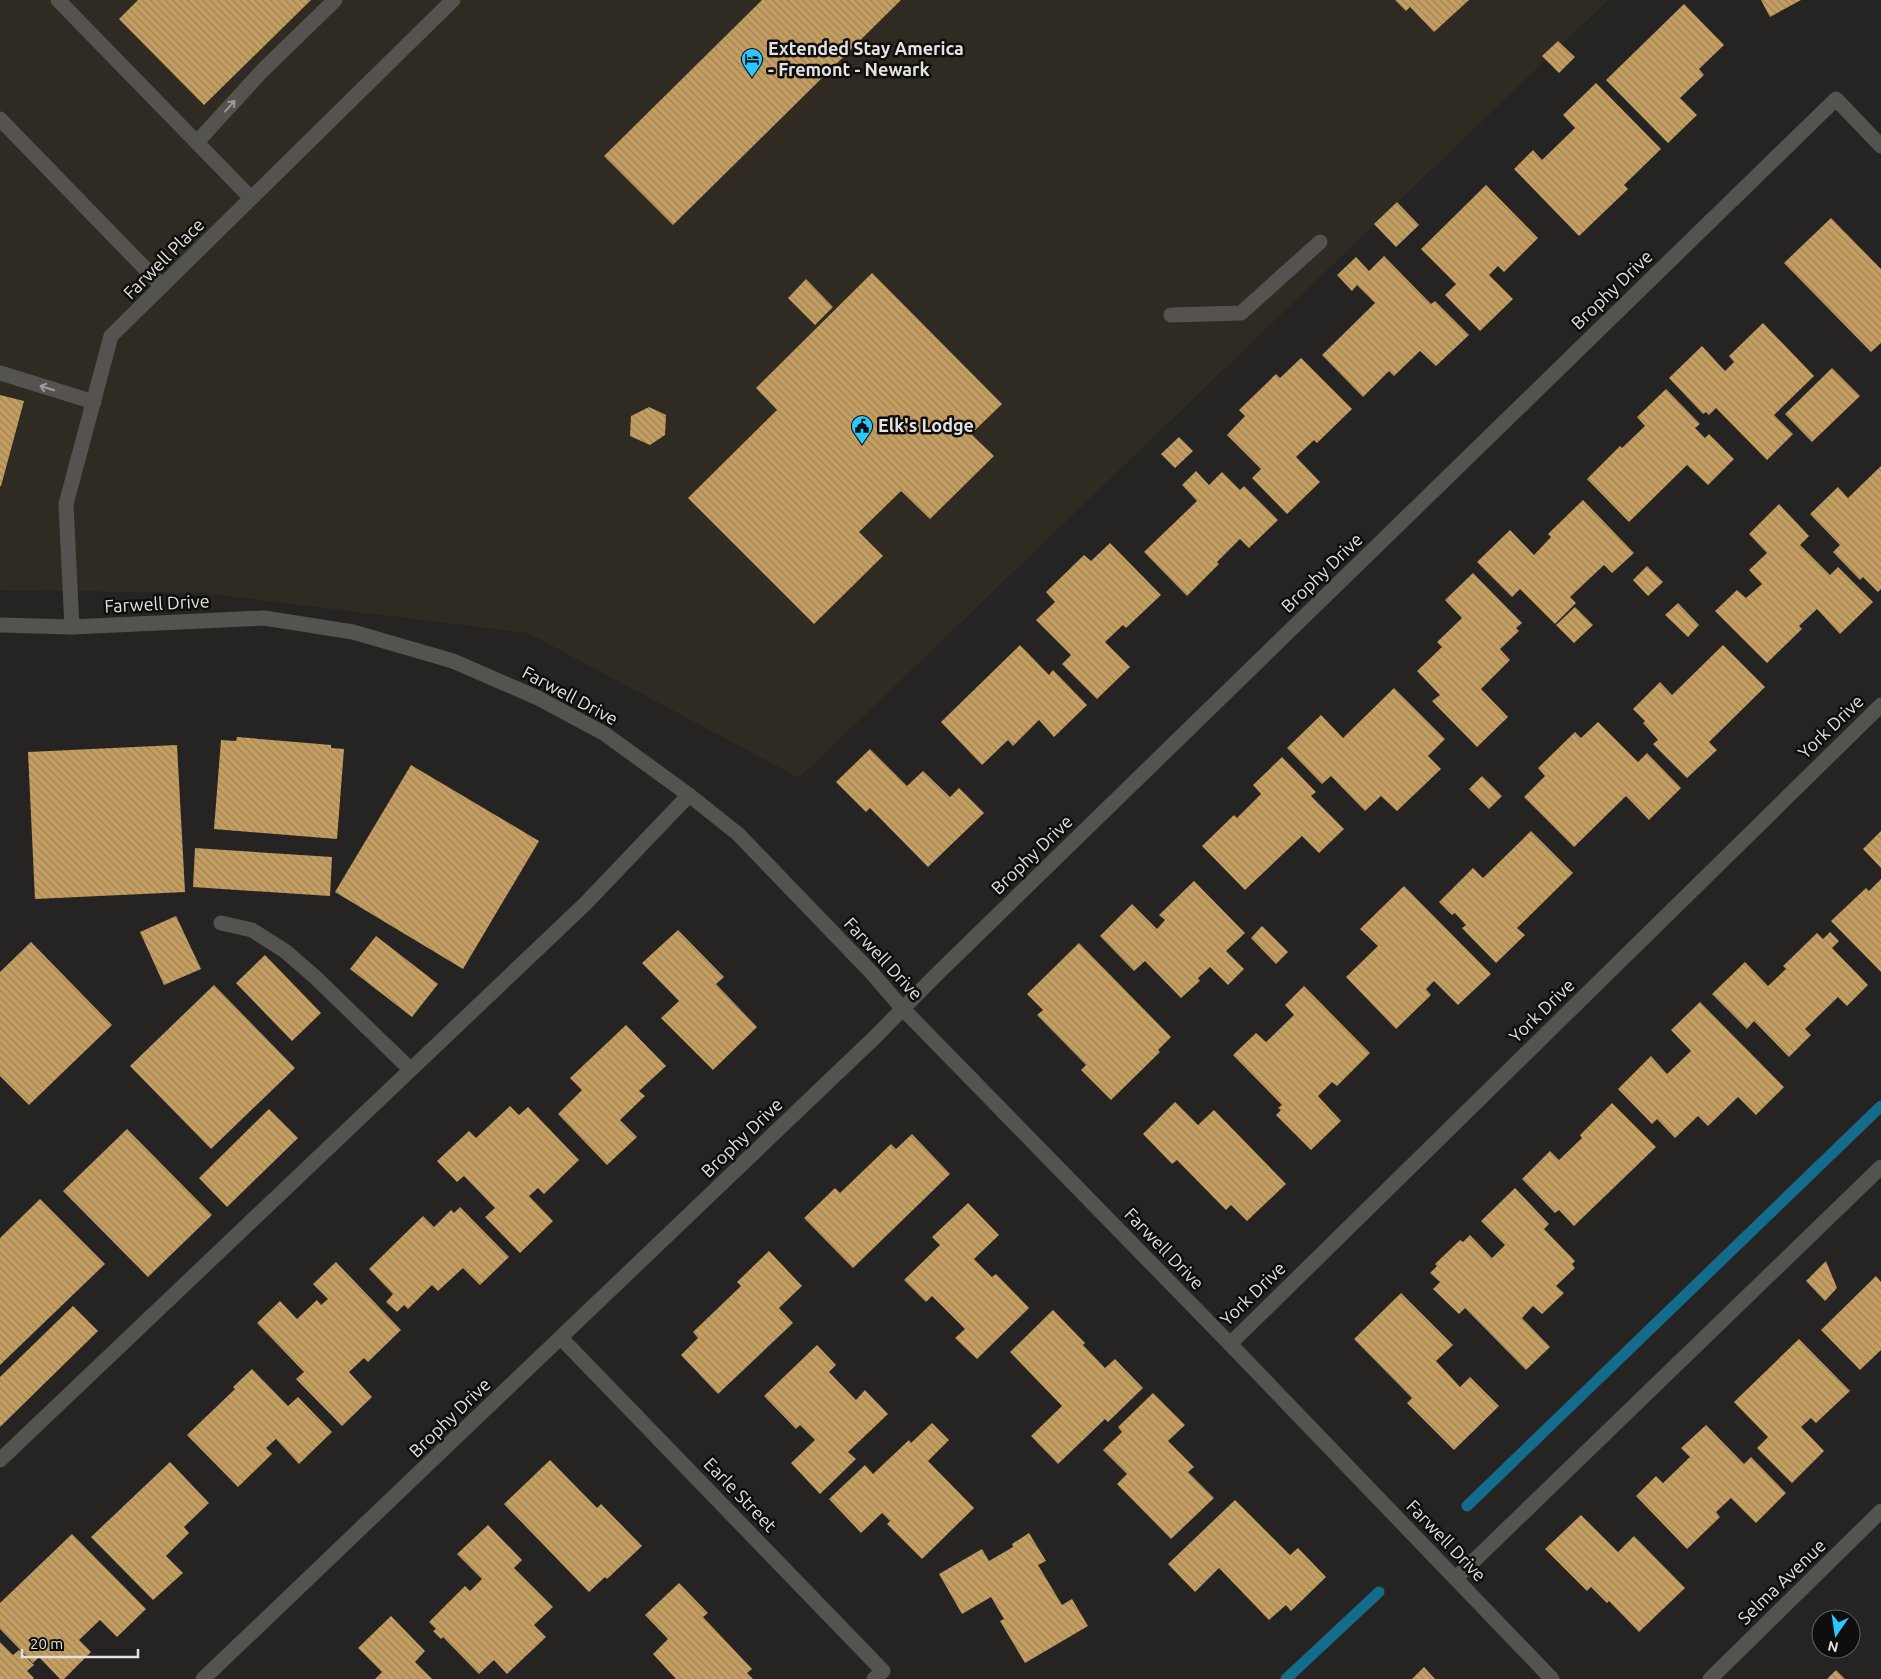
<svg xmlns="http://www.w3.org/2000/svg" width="1881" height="1679" font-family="Ubuntu,sans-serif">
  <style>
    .built { fill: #2f2a22 }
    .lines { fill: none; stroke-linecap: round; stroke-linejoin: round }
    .stream { stroke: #146c8c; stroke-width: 11 }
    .building { fill: url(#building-back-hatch) }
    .minor { stroke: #555350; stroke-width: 15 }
    .oneway { stroke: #9c9b98 }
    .labels { text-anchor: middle; stroke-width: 5; stroke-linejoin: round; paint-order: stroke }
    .poi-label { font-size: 18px; font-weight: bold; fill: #e4e3e1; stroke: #0f0e0d; text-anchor: start }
    .street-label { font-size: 18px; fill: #e4e3e1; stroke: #0f0e0d }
  </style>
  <defs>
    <pattern id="building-back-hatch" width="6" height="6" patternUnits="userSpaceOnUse" patternTransform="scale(1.25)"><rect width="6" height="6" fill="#c59e61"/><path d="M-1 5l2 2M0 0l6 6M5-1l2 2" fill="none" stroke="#9e8358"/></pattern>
  </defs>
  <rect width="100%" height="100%" fill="#262422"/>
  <path class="built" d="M0,0H1608L799,778L528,633L204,593L0,590Z"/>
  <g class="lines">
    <g class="stream">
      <path d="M1467,1506L1881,1106"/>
      <path d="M1286,1679L1379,1592"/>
    </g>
  </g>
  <g class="building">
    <path d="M138,0H311L204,105L119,19Z"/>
    <path d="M762,0H901L673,225L604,156Z"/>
    <path d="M1395,0H1469L1434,32L1410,7L1406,11Z"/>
    <path d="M1761,0H1801L1770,17Z"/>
    <path d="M1684,4L1724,45L1699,69L1704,75L1680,98L1697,115L1668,143L1606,80Z"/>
    <path d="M1558,41L1575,57L1559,73L1542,56Z"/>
    <path d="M1596,83L1661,149L1624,185L1628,189L1579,236L1514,169L1533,150L1542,160L1575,128L1563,115Z"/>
    <path d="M1486,185L1538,238L1504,272L1498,266L1489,275L1513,299L1480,331L1445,295L1456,284L1421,249Z"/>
    <path d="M1397,202L1419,225L1396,247L1374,224Z"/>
    <path d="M1831,218L1881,269V343L1871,352L1784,263Z"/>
    <path d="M1384,256L1431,304L1435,301L1469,335L1436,366L1420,351L1394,376L1389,371L1363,397L1322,355L1375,303L1357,285L1352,291L1337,275L1356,257L1369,271Z"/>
    <path d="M872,273L1002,404L971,434L994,456L930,519L901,491L859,532L883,556L814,624L688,498L777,410L756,388Z"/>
    <path d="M806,279L833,307L815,325L788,298Z"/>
    <path d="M1763,323L1814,376L1774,415L1793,434L1767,460L1716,408L1709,415L1706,412L1703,414L1669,378L1702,346L1725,371L1734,362L1729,356Z"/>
    <path d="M1301,358L1352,409L1317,443L1314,440L1296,457L1320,482L1287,514L1252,478L1261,469L1227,435L1245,416L1239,410L1276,374L1280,378Z"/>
    <path d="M1832,368L1860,396L1812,442L1785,414Z"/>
    <path d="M1666,389L1700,424L1695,428L1705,438L1709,434L1734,459L1708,485L1687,465L1629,522L1587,479L1620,446L1622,448L1645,426L1637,417Z"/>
    <path d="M0,395L24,401L1,486H0Z"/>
    <path d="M649,407L666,415L665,435L650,445L630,436L631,416Z"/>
    <path d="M1179,437L1193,451L1175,468L1161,454Z"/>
    <path d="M1881,466V589L1878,592L1863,577L1860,580L1833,552L1840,545L1810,514L1838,487L1848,498Z"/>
    <path d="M1196,471L1209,485L1222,472L1240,490L1244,486L1278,520L1249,548L1240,539L1217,562L1219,564L1187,596L1144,552L1197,501L1182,485Z"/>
    <path d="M1583,500L1634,553L1612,573L1604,565L1570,597L1576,603L1555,624L1520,589L1512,597L1477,562L1510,530L1534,555L1551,537L1548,534Z"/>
    <path d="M1779,504L1809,536L1800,545L1830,575L1838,567L1873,602L1840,634L1817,609L1799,626L1802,629L1767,663L1715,611L1737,590L1746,598L1762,584L1749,570L1767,553L1749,534Z"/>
    <path d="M1110,543L1161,595L1126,628L1123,625L1105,642L1130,667L1097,699L1062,664L1071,655L1036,620L1055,602L1046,592L1084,555L1091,561Z"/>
    <path d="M1647,566L1663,582L1648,596L1633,580Z"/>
    <path d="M1473,573L1522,623L1516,628L1519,631L1500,649L1510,660L1481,689L1508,717L1477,747L1432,701L1440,695L1417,671L1442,647L1437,642L1462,618L1445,600Z"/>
    <path d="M1678,603L1699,625L1688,637L1665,615Z"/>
    <path d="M1575,607L1593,625L1574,643L1556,625Z"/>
    <path d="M1020,645L1049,675L1053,670L1087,705L1054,737L1039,720L1013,746L1008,740L982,765L941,722Z"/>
    <path d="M1723,645L1765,687L1709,742L1717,750L1687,778L1653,744L1658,740L1643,723L1645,721L1633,709L1660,682L1672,695Z"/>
    <path d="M1394,688L1445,739L1428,756L1441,769L1397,811L1381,796L1365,811L1331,776L1322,784L1287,748L1321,715L1343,738Z"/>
    <path d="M1598,722L1638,762L1647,753L1681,788L1649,820L1626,796L1574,847L1524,797L1545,776L1538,768L1575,732L1581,738Z"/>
    <path d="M237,737L331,745V748L344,749L337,839L214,829L221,740L236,741Z"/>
    <path d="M177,745L185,892L35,899L28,752Z"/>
    <path d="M870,749L907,786L923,771L950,797L959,788L984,813L928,867L870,808L866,812L836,782Z"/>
    <path d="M1282,757L1316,792L1311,796L1344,829L1319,853L1302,836L1245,890L1202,846L1234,815L1237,818L1261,794L1253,785Z"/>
    <path d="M411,765L539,841L463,969L335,892Z"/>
    <path d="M1482,776L1502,796L1489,809L1469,789Z"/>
    <path d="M1531,831L1573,873L1517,928L1525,935L1496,963L1462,928L1466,925L1455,913L1452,915L1439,902L1473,868L1483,878Z"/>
    <path d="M1881,831V868L1863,849Z"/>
    <path d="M195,848L332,857L330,896L193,887Z"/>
    <path d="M1881,879V972L1831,921L1866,888L1869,891Z"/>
    <path d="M1194,881L1245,933L1226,951L1244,969L1228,985L1210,967L1198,978L1200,981L1181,998L1145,961L1134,971L1100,936L1132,904L1157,929L1165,920L1159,915Z"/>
    <path d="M1404,886L1491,974L1458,1005L1434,981L1426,989L1431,995L1396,1029L1346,977L1378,946L1360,929Z"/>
    <path d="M176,916L201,969L164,985L140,932Z"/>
    <path d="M1262,926L1288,952L1276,964L1251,938Z"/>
    <path d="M678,930L724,977L716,984L757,1027L713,1070L661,1018L679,1001L642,963Z"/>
    <path d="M1830,932L1839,941L1832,948L1868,985L1847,1006L1838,997L1805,1029L1811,1035L1789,1057L1754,1021L1747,1029L1712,994L1745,962L1768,986L1786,969L1783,966L1817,933L1823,939Z"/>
    <path d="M376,936L438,984L412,1017L350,969Z"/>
    <path d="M31,942L112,1025L29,1105L0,1076V972Z"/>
    <path d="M1079,943L1171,1037L1158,1050L1160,1052L1111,1100L1081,1070L1086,1065L1037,1015L1043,1010L1027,994Z"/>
    <path d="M265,955L321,1013L292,1041L236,983Z"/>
    <path d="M214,985L295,1068L211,1149L130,1066Z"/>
    <path d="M1304,986L1370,1053L1337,1086L1332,1082L1318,1096L1341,1121L1311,1150L1276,1115L1281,1110L1278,1108L1282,1105L1233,1055L1256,1033L1266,1042L1294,1015L1285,1005Z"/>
    <path d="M1700,1002L1784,1087L1756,1115L1738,1097L1708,1126L1698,1116L1675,1138L1657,1119L1652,1124L1618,1089L1651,1056L1667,1074L1691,1051L1671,1030Z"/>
    <path d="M626,1025L666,1066L639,1091L645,1096L620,1120L637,1137L607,1165L558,1114L582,1090L570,1078Z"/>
    <path d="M1175,1102L1198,1125L1214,1110L1286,1184L1247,1221L1231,1205L1226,1210L1177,1160L1172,1164L1143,1134Z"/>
    <path d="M1612,1103L1656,1147L1574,1226L1559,1210L1555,1213L1522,1179L1550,1151L1559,1160L1582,1138L1580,1135Z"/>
    <path d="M510,1106L519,1115L528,1107L579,1160L544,1194L538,1188L529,1196L553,1221L520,1253L485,1217L495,1208L464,1176L457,1182L437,1161L469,1131L476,1138Z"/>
    <path d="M269,1109L298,1138L227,1207L199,1178Z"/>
    <path d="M127,1129L212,1215L148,1277L63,1191Z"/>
    <path d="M912,1134L950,1174L853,1268L804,1218L835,1188L840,1193L891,1144L896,1149Z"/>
    <path d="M1515,1188L1549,1224L1544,1229L1575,1261L1572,1264L1575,1268L1556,1286L1564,1293L1542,1314L1533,1306L1522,1318L1550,1347L1526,1370L1465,1308L1459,1314L1433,1289L1440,1282L1430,1273L1437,1266L1435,1264L1460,1240L1463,1242L1470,1235L1492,1258L1505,1245L1481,1221Z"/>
    <path d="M40,1199L105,1264L0,1365V1238Z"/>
    <path d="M968,1203L999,1235L974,1259L992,1277L996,1274L1029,1308L977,1359L955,1338L965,1329L932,1296L926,1302L904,1280L940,1245L932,1237Z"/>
    <path d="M460,1207L509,1257L480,1285L463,1268L438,1291L432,1285L408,1309L404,1305L397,1312L386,1302L393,1294L369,1269L423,1216L434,1227L451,1210L454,1213Z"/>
    <path d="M769,1251L802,1286L779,1308L793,1323L718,1394L681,1355L698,1338L693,1332L741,1286L737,1282Z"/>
    <path d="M1826,1261L1837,1288L1825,1301L1806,1281Z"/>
    <path d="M336,1262L401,1330L368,1362L364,1358L349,1372L372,1397L342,1426L296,1379L304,1372L257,1323L280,1301L297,1319L317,1300L321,1305L328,1299L313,1284Z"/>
    <path d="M1876,1276L1881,1282V1350L1860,1370L1821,1330Z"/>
    <path d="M1401,1293L1453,1345L1436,1361L1460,1387L1470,1377L1499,1406L1454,1450L1407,1403L1412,1398L1354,1339Z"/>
    <path d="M73,1306L98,1331L0,1427V1377Z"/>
    <path d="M1053,1310L1085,1343L1083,1345L1105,1368L1115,1359L1143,1388L1108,1422L1105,1419L1058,1464L1031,1436L1062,1406L1010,1352Z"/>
    <path d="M1799,1339L1850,1391L1816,1423L1811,1418L1801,1427L1824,1451L1792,1483L1757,1448L1768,1437L1734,1402Z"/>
    <path d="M817,1345L836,1365L829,1372L856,1400L865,1390L888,1414L848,1452L856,1459L820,1494L791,1463L815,1440L800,1425L796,1429L764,1396Z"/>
    <path d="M252,1369L288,1406L298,1397L332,1432L299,1464L276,1439L266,1448L272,1454L238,1487L187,1435L235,1389L233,1387Z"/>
    <path d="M1153,1393L1185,1425L1168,1441L1194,1467L1188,1472L1214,1498L1171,1539L1117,1484L1127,1474L1103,1450L1122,1432L1118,1427Z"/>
    <path d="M932,1423L949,1440L928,1461L974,1508L922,1559L887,1524L890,1521L882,1513L861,1533L829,1499L865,1465L873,1474L909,1440L911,1443Z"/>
    <path d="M1706,1425L1744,1464L1751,1457L1786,1493L1756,1523L1731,1498L1716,1512L1720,1517L1687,1549L1636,1496L1656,1476L1663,1483L1690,1457L1681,1448Z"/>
    <path d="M550,1460L597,1508L601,1504L642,1546L607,1579L605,1577L589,1592L504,1504Z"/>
    <path d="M170,1462L209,1503L184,1527L189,1533L166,1556L183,1573L153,1600L91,1537Z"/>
    <path d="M1235,1500L1290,1555L1298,1548L1326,1577L1291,1611L1286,1605L1269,1620L1219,1568L1195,1592L1168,1564Z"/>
    <path d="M1581,1515L1618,1552L1634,1536L1685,1588L1639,1632L1609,1601L1607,1603L1591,1587L1587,1591L1545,1549Z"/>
    <path d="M488,1525L522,1560L514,1568L553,1607L534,1625L546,1637L507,1674L494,1660L479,1674L443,1637L441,1639L433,1631L436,1629L429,1622L465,1586L470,1591L482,1579L457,1554Z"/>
    <path d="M1029,1533L1046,1561L1038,1565L1062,1605L1072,1599L1088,1626L1025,1663L1000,1621L1004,1619L991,1597L962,1614L939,1574L982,1549L989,1561L1013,1547L1012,1544Z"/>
    <path d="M72,1534L146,1609L117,1637L100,1620L79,1640L91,1652L64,1679H60L39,1657L33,1663L0,1629V1603Z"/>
    <path d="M679,1583L708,1613L703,1617L752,1669L747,1673L753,1679H676L653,1654L668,1639L645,1615Z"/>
    <path d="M391,1616L425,1651L415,1662L432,1679H375L382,1672L358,1648Z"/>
    <path d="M0,1642L13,1655L19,1650L34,1665L27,1671L34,1678L33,1679H0Z"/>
    <path d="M1424,1667L1435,1679H1412Z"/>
    <path d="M1836,1670L1845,1679H1827Z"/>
  </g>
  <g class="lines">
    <g class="minor">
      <path d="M58,0L251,198"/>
      <path d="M0,119L162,286"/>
      <path d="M197,142L262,71L335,0"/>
      <path d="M1171,315L1241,313L1320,242"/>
      <path d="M0,373L94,402"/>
      <path d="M0,625L72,627L264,618L353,632L453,661L538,698L605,734L689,795L738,834L871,972L903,1009L1230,1344L1552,1679"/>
      <path d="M72,627L66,504L111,336L453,0"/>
      <path d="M221,923L252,930L285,951L315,977L410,1069"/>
      <path d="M561,1338L883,1671L874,1679"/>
      <path d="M1230,1344L1881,705"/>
      <path d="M0,1460L585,904L689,795"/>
      <path d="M1456,1578L1881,1167"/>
      <path d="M203,1679L874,1038L936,975L1836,99L1881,146"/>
      <path d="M1710,1679L1881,1511"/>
    </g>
  </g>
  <defs><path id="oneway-shaft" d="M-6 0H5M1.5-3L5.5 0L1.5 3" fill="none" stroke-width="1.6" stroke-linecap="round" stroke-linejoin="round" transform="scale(1.25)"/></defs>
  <g class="oneway">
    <use href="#oneway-shaft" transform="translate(230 106) rotate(-48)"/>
    <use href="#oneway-shaft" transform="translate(47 388) rotate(-163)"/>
  </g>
  <defs>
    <g id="hotel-pin" transform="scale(1.125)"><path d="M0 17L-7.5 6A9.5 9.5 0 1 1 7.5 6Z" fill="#29c8ff" stroke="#0f0e0d"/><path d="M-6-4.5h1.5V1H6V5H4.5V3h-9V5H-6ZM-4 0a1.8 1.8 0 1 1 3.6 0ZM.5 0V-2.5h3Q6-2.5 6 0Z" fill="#111"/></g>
    <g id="civic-pin" transform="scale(1.125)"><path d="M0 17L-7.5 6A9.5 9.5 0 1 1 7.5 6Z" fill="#29c8ff" stroke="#0f0e0d"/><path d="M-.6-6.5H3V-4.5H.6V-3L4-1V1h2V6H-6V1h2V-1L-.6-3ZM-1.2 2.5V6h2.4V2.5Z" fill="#111"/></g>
  </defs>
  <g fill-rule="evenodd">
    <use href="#hotel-pin" x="752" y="59"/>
    <use href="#civic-pin" x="862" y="426"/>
  </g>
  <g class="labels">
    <g class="poi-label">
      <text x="768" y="55">Extended Stay America<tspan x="768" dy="21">- Fremont - Newark</tspan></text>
      <text x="878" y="432">Elk's Lodge</text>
    </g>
    <g class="street-label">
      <text transform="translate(164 259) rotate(-45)" y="6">Farwell Place</text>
      <text transform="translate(1612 290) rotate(-44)" y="6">Brophy Drive</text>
      <text transform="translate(1322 573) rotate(-44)" y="6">Brophy Drive</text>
      <text transform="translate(157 604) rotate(-3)" y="6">Farwell Drive</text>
      <text transform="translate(570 696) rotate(28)" y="6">Farwell Drive</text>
      <text transform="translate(1831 727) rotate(-44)" y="6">York Drive</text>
      <text transform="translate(1032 855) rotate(-44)" y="6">Brophy Drive</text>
      <text transform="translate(883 959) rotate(47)" y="6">Farwell Drive</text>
      <text transform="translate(1542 1011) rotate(-44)" y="6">York Drive</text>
      <text transform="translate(742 1138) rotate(-44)" y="6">Brophy Drive</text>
      <text transform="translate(1164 1249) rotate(46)" y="6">Farwell Drive</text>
      <text transform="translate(1253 1294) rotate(-44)" y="6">York Drive</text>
      <text transform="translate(450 1418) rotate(-44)" y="6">Brophy Drive</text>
      <text transform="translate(740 1495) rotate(46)" y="6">Earle Street</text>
      <text transform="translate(1446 1541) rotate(46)" y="6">Farwell Drive</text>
      <text transform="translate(1782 1582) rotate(-44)" y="6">Selma Avenue</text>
    </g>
  </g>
  <g transform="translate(1836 1634) rotate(193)"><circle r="24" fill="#0f0e0d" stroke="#646362"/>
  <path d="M0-4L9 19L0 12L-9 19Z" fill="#29c8ff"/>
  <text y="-8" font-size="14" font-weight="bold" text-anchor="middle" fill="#e4e3e1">N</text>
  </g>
  <path d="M22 1649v8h116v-8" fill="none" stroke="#e4e3e1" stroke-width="2.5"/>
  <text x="30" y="1649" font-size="15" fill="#e4e3e1" stroke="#0f0e0d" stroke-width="4" paint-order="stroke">20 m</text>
</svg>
